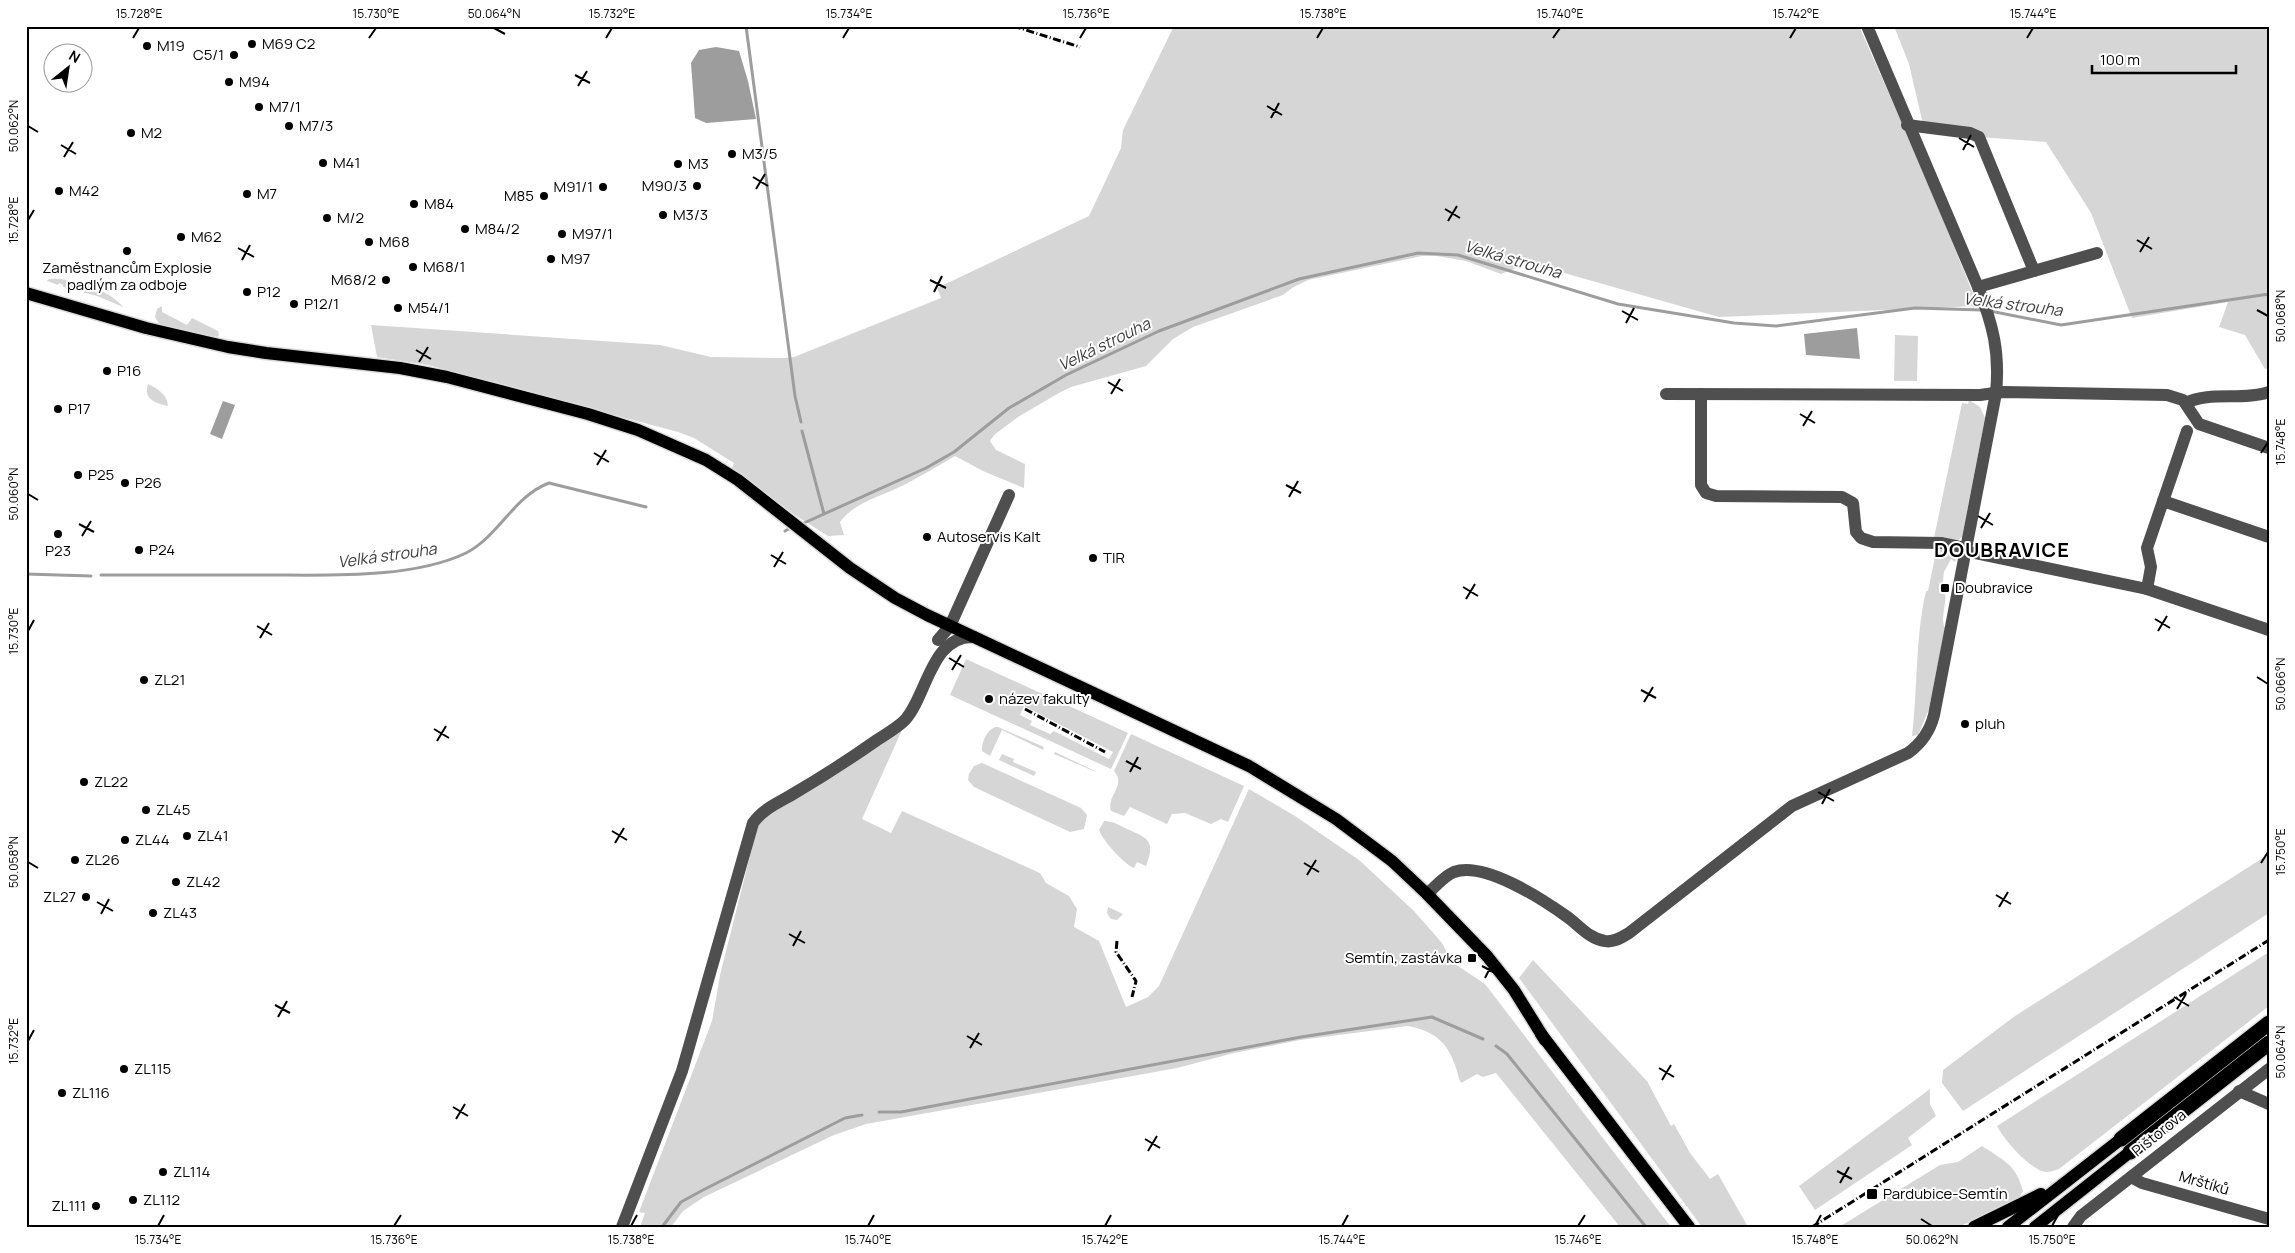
<svg xmlns="http://www.w3.org/2000/svg" width="2295" height="1253" font-family="Manrope,sans-serif">
  <style>
    .green { fill: #d6d6d6; fill-rule: evenodd }
    .water { fill: #9d9d9d }
    .lines { fill: none; stroke-linecap: round; stroke-linejoin: round }
    .stream { stroke: #9d9d9d; stroke-width: 3 }
    .major-casing { stroke: #dbdbdb; stroke-width: 15 }
    .highway-casing { stroke: #dbdbdb; stroke-width: 18 }
    .minor { stroke: #4f4f4f; stroke-width: 12 }
    .major { stroke: #000; stroke-width: 12 }
    .highway { stroke: #000; stroke-width: 15 }
    .rail { stroke: #000; stroke-width: 3; stroke-dasharray: 8 2.5 1 2.5; stroke-linecap: butt }
    .ticks { fill: none; stroke: #000; stroke-width: 2 }
    .poi-dot { fill: #000; stroke: #fff; stroke-width: 2 }
    .labels { text-anchor: middle; stroke-width: 4; stroke-linejoin: round; paint-order: stroke }
    .poi-label { font-size: 15px; fill: #000; stroke: #fff; text-anchor: start }
    .street-label { font-size: 15px; fill: #000; stroke: #fff }
    .water-label { font-size: 16px; font-style: italic; fill: #3e3e3e; stroke: #fff }
    .district-label { font-size: 20px; font-weight: bold; letter-spacing: 1px; fill: #000; stroke: #fff }
    .neatline { fill: none; stroke: #000; stroke-width: 2 }
    .ticks-label { font-size: 12px; text-anchor: middle; fill: #000 }
  </style>
  <rect width="100%" height="100%" fill="#fff"/>
  <g class="green">
    <path d="M1174,26H1859L1926,177L1978,306L1719,317L1529,263L1501,274L1466,261L1437,256H1422L1308,280L1292,288L1283,295L1193,327L1173,339L1146,366L1071,387L1059,393L1018,417L994,435L990,441L996,450L1025,464L1024,488L983,471L955,456C938,466 921,476 904,485C882,496 855,502 840,522L844,535L828,536L795,515L732,468L734,463L694,438L678,432L428,365L377,357L371,325L660,345L711,357L785,358L794,357L941,298L937,288L1089,216L1121,148L1123,130Z"/>
    <path d="M1894,26H2269V368L2265,369L2245,335L2219,327L2228,302L2132,318L2091,213L2046,142L1925,133L1909,64Z"/>
    <path d="M49,279C71,277 110,290 123,307L97,296L63,287V285L59,283L58,285L47,281Z"/>
    <path d="M162,306V312L187,325L192,318L218,331L219,335L216,338L160,325L155,317L157,309Z"/>
    <path d="M1895,335L1918,336L1917,381H1894Z"/>
    <path d="M148,384C158,389 167,394 168,406C155,403 143,399 148,384Z"/>
    <path d="M1969,400L1980,407L1985,418L1962,537L1957,541L1934,538L1962,403L1968,404Z"/>
    <path d="M1937,547L1955,551L1957,558L1955,562L1951,559L1944,572L1942,591L1945,592C1947,604 1940,619 1945,628L1929,709L1918,735L1912,736C1918,688 1915,638 1926,591H1928Z"/>
    <path d="M966,659L1128,733L1111,769L950,695ZM1024,706L1113,752L1109,759L1054,731L1050,734L1030,725L1032,721L1020,715Z"/>
    <path d="M995,727H998L1044,747L1043,750L1002,730L990,756L982,751C981,743 987,730 995,727Z"/>
    <path d="M902,730L862,819L891,833L902,811L1040,873L1046,883L1069,896L1077,909L1074,927L1099,941L1126,1007L1148,997L1159,986L1249,789L1295,816L1359,860L1414,911L1442,943L1452,962L1485,984L1671,1227H1620L1496,1073L1483,1077L1477,1074L1461,1083C1458,1078 1458,1073 1456,1068C1448,1042 1434,1031 1408,1026L1300,1040L1234,1053L1177,1068L866,1124L834,1135L704,1197L683,1211L671,1227H640L645,1213L639,1212L712,1021L720,975L759,820L832,776Z"/>
    <path d="M1131,734L1244,786L1228,822L1221,819L1211,824L1185,813L1172,814L1167,824L1130,807L1124,816L1111,811C1106,796 1127,785 1114,771Z"/>
    <path d="M1055,752L1095,771L1096,772L1054,754Z"/>
    <path d="M1002,754L1014,759L1013,762L1036,772L1034,776L999,760Z"/>
    <path d="M982,763L1081,808L1087,815L1084,829L1070,832L974,787L968,780L969,774L974,766Z"/>
    <path d="M1104,821C1113,821 1119,825 1127,829C1148,838 1156,841 1146,866L1137,862L1134,868C1124,864 1103,841 1099,830Z"/>
    <path d="M2269,854V913L1963,1111L1942,1083L1943,1070L2015,1016Z"/>
    <path d="M1108,907L1123,914L1117,920L1111,919L1107,913Z"/>
    <path d="M2269,952V1006L2059,1169C2055,1170 2050,1172 2047,1172C2031,1171 2004,1140 1997,1126Z"/>
    <path d="M1533,960L1647,1081L1671,1126L1674,1124L1690,1153L1710,1179L1718,1174L1748,1227H1702L1519,978Z"/>
    <path d="M1930,1089V1104L1936,1116L1908,1138L1912,1145L1815,1210L1799,1186Z"/>
    <path d="M1982,1146C2003,1160 2016,1164 2023,1191L2020,1196L2010,1204L1958,1227H1839L1940,1165L1958,1162Z"/>
  </g>
  <g class="water">
    <path d="M716,47L739,51L748,81L756,119L706,123L695,118L691,63L699,50Z"/>
    <path d="M1857,328L1860,359L1806,355L1804,334Z"/>
    <path d="M223,401L235,405L222,439L210,434Z"/>
  </g>
  <g class="lines">
    <g class="stream">
      <path d="M746,26L795,396L801,422"/>
      <path d="M1990,311L2061,325L2269,294"/>
      <path d="M802,431L824,514"/>
      <path d="M804,523L926,468L954,452L1009,408L1066,375L1159,331L1299,279L1418,253L1458,255L1618,304L1734,323L1776,326L1915,308L1982,310"/>
      <path d="M785,531L789,529"/>
      <path d="M26,574L91,576"/>
      <path d="M101,575C156,575 212,575 268,575C327,575 412,579 466,553C499,536 514,496 549,483L646,507"/>
      <path d="M1496,1046L1507,1054L1646,1227"/>
      <path d="M879,1112H901L1301,1037L1432,1017L1483,1039"/>
      <path d="M662,1227L681,1202L703,1190L845,1118L862,1115"/>
    </g>
    <g class="major-casing">
      <g id="major">
        <path d="M26,293L146,328L228,347L266,353L400,368L447,377L588,414L638,430L706,460L738,480L850,568L895,598L927,615L1249,766L1336,819L1392,861L1427,894L1487,956L1514,990L1545,1040"/>
        <path d="M1541,1034L1689,1227"/>
        <path d="M1974,1227L2041,1194"/>
        <path d="M2008,1227L2121,1139"/>
        <path d="M2035,1227L2130,1152"/>
      </g>
    </g>
    <g class="highway-casing">
      <g id="highway">
        <path d="M2121,1139L2269,1023"/>
        <path d="M2130,1152L2269,1043"/>
      </g>
    </g>
    <g class="minor">
      <path d="M1907,125L1970,133L1979,137L2034,271"/>
      <path d="M1978,287L2097,253"/>
      <path d="M1666,394L1980,395L2002,392L2167,395L2183,400L2199,424L2269,448"/>
      <path d="M1701,394V485L1706,493L1716,496L1842,497L1853,503L1856,532L1861,538L1873,542L1942,543L1966,548"/>
      <path d="M2186,403C2210,391 2242,401 2269,392"/>
      <path d="M2163,501L2269,537"/>
      <path d="M1965,551L2147,589L2269,630"/>
      <path d="M2147,589L2151,567L2147,548L2187,431"/>
      <path d="M938,640L950,626L1009,495"/>
      <path d="M1427,894C1436,886 1444,876 1454,872C1484,861 1542,899 1566,916C1578,924 1589,939 1605,941C1614,943 1622,937 1629,933L1792,806L1908,753C1922,743 1930,731 1934,715L1996,393C2000,352 1993,325 1978,287L1867,26"/>
      <path d="M2239,1091L2269,1104"/>
      <path d="M2131,1177L2142,1183L2269,1219"/>
      <path d="M622,1227L682,1071L753,823C764,808 778,803 793,794C822,777 850,759 877,740C886,734 897,728 905,720C927,696 931,635 974,637"/>
      <path d="M2073,1227L2081,1216L2269,1069"/>
    </g>
    <use href="#major" class="major"/>
    <use href="#highway" class="highway"/>
    <g class="rail">
      <path d="M1013,26L1080,47"/>
      <path d="M1025,709L1105,752"/>
      <path d="M1117,941L1116,952L1136,981L1132,997"/>
      <path d="M1812,1227L2269,940"/>
    </g>
  </g>
  <path class="ticks" d="M494,28L505,34M133,38L139,28M369,38L376,28M606,38L612,28M843,38L849,28M1080,38L1086,28M1317,38L1323,28M1553,38L1560,28M1790,38L1796,28M2027,38L2033,28M575,75L590,83M578,86L587,71M1267,106L1282,115M1271,118L1279,103M28,126L38,132M1959,138L1974,147M61,145L76,154M1963,150L1971,135M64,157L73,142M753,177L768,186M756,189L765,174M1445,209L1460,218M28,220L34,210M1448,221L1457,206M2137,240L2152,249M238,248L254,257M2140,252L2149,237M242,260L250,245M930,280L946,288M934,292L942,276M2257,310L2268,316M1622,311L1638,320M1626,323L1634,308M416,350L431,359M419,362L428,347M1108,382L1123,391M1111,394L1120,379M1800,414L1815,423M1803,426L1812,411M594,453L609,462M2261,453L2268,442M597,465L606,450M1286,485L1301,493M28,494L38,500M1289,497L1298,481M1978,516L1993,525M79,524L94,532M1981,528L1990,513M82,536L91,521M771,555L786,564M774,567L783,552M1463,587L1478,596M1466,599L1475,584M2155,619L2170,628M257,626L272,635M28,631L34,620M2158,631L2167,616M260,638L269,623M949,658L964,667M952,670L961,655M2257,677L2268,684M1641,690L1656,698M1644,702L1653,687M434,729L449,738M437,741L446,726M1126,761L1141,769M1130,772L1138,757M1818,792L1834,801M1822,804L1830,789M612,831L627,840M615,843L624,828M28,862L38,868M1304,863L1319,872M2261,863L2268,852M1307,875L1316,860M1996,895L2011,904M97,902L113,911M1999,907L2008,892M101,914L109,899M789,934L805,943M793,946L801,931M1482,966L1497,974M1485,978L1493,962M2174,997L2189,1006M275,1005L290,1013M2177,1009L2186,994M278,1017L287,1001M967,1036L982,1045M28,1041L34,1030M2257,1045L2268,1052M970,1048L979,1033M1659,1068L1674,1077M1662,1080L1671,1065M453,1107L468,1116M456,1119L465,1104M1145,1139L1160,1148M1148,1151L1157,1136M1837,1171L1852,1179M1840,1183L1849,1167M1921,1219L1932,1226M158,1226L164,1215M394,1226L401,1215M631,1226L637,1215M868,1226L874,1215M1105,1226L1111,1215M1342,1226L1348,1215M1578,1226L1585,1215M1815,1226L1821,1215M2052,1226L2058,1215"/>
  <g class="poi-dot">
    <circle cx="252" cy="44" r="5"/>
    <circle cx="147" cy="46" r="5"/>
    <circle cx="234" cy="55" r="5"/>
    <circle cx="229" cy="82" r="5"/>
    <circle cx="259" cy="107" r="5"/>
    <circle cx="289" cy="126" r="5"/>
    <circle cx="131" cy="133" r="5"/>
    <circle cx="732" cy="154" r="5"/>
    <circle cx="323" cy="163" r="5"/>
    <circle cx="678" cy="164" r="5"/>
    <circle cx="697" cy="186" r="5"/>
    <circle cx="603" cy="187" r="5"/>
    <circle cx="59" cy="191" r="5"/>
    <circle cx="247" cy="194" r="5"/>
    <circle cx="544" cy="196" r="5"/>
    <circle cx="414" cy="204" r="5"/>
    <circle cx="663" cy="215" r="5"/>
    <circle cx="327" cy="218" r="5"/>
    <circle cx="465" cy="229" r="5"/>
    <circle cx="562" cy="234" r="5"/>
    <circle cx="181" cy="237" r="5"/>
    <circle cx="369" cy="242" r="5"/>
    <circle cx="127" cy="251" r="5"/>
    <circle cx="551" cy="259" r="5"/>
    <circle cx="413" cy="267" r="5"/>
    <circle cx="386" cy="280" r="5"/>
    <circle cx="247" cy="292" r="5"/>
    <circle cx="294" cy="304" r="5"/>
    <circle cx="398" cy="308" r="5"/>
    <circle cx="107" cy="371" r="5"/>
    <circle cx="58" cy="409" r="5"/>
    <circle cx="78" cy="475" r="5"/>
    <circle cx="125" cy="483" r="5"/>
    <circle cx="58" cy="534" r="5"/>
    <circle cx="927" cy="537" r="5"/>
    <circle cx="139" cy="550" r="5"/>
    <circle cx="1093" cy="558" r="5"/>
    <rect x="1940" y="583" width="10" height="10" rx="2.5"/>
    <circle cx="144" cy="680" r="5"/>
    <circle cx="989" cy="699" r="5"/>
    <circle cx="1965" cy="724" r="5"/>
    <circle cx="84" cy="782" r="5"/>
    <circle cx="146" cy="810" r="5"/>
    <circle cx="187" cy="836" r="5"/>
    <circle cx="125" cy="840" r="5"/>
    <circle cx="75" cy="860" r="5"/>
    <circle cx="176" cy="882" r="5"/>
    <circle cx="86" cy="897" r="5"/>
    <circle cx="153" cy="913" r="5"/>
    <rect x="1467" y="953" width="10" height="10" rx="2.5"/>
    <circle cx="124" cy="1069" r="5"/>
    <circle cx="62" cy="1093" r="5"/>
    <circle cx="163" cy="1172" r="5"/>
    <rect x="1866" y="1188" width="12" height="12" rx="2.5"/>
    <circle cx="133" cy="1200" r="5"/>
    <circle cx="96" cy="1206" r="5"/>
  </g>
  <g class="labels">
    <g class="poi-label">
      <text x="262" y="49">M69 C2</text>
      <text x="157" y="51">M19</text>
      <text x="224" y="60" text-anchor="end">C5/1</text>
      <text x="239" y="87">M94</text>
      <text x="269" y="112">M7/1</text>
      <text x="299" y="131">M7/3</text>
      <text x="141" y="138">M2</text>
      <text x="742" y="159">M3/5</text>
      <text x="333" y="168">M41</text>
      <text x="688" y="169">M3</text>
      <text x="687" y="191" text-anchor="end">M90/3</text>
      <text x="593" y="192" text-anchor="end">M91/1</text>
      <text x="69" y="196">M42</text>
      <text x="257" y="199">M7</text>
      <text x="534" y="201" text-anchor="end">M85</text>
      <text x="424" y="209">M84</text>
      <text x="673" y="220">M3/3</text>
      <text x="337" y="223">M/2</text>
      <text x="475" y="234">M84/2</text>
      <text x="572" y="239">M97/1</text>
      <text x="191" y="242">M62</text>
      <text x="379" y="247">M68</text>
      <text x="561" y="264">M97</text>
      <text x="423" y="272">M68/1</text>
      <text x="127" y="273" text-anchor="middle">Zaměstnancům Explosie<tspan x="127" dy="17">padlým za odboje</tspan></text>
      <text x="376" y="285" text-anchor="end">M68/2</text>
      <text x="257" y="297">P12</text>
      <text x="304" y="309">P12/1</text>
      <text x="408" y="313">M54/1</text>
      <text x="117" y="376">P16</text>
      <text x="68" y="414">P17</text>
      <text x="88" y="480">P25</text>
      <text x="135" y="488">P26</text>
      <text x="937" y="542">Autoservis Kalt</text>
      <text x="149" y="555">P24</text>
      <text x="58" y="556" text-anchor="middle">P23</text>
      <text x="1103" y="563">TIR</text>
      <text x="1955" y="593">Doubravice</text>
      <text x="154" y="685">ZL21</text>
      <text x="999" y="704">název fakulty</text>
      <text x="1975" y="729">pluh</text>
      <text x="94" y="787">ZL22</text>
      <text x="156" y="815">ZL45</text>
      <text x="197" y="841">ZL41</text>
      <text x="135" y="845">ZL44</text>
      <text x="85" y="865">ZL26</text>
      <text x="186" y="887">ZL42</text>
      <text x="76" y="902" text-anchor="end">ZL27</text>
      <text x="163" y="918">ZL43</text>
      <text x="1462" y="963" text-anchor="end">Semtín, zastávka</text>
      <text x="134" y="1074">ZL115</text>
      <text x="72" y="1098">ZL116</text>
      <text x="173" y="1177">ZL114</text>
      <text x="1883" y="1199">Pardubice-Semtín</text>
      <text x="143" y="1205">ZL112</text>
      <text x="86" y="1211" text-anchor="end">ZL111</text>
    </g>
    <g class="street-label">
      <text transform="translate(2159 1133) rotate(-39)" y="5">Pištorova</text>
      <text transform="translate(2204 1183) rotate(16)" y="5">Mrštíků</text>
    </g>
    <g class="water-label">
      <text transform="translate(1513 259) rotate(16)" y="6">Velká strouha</text>
      <text transform="translate(2013 304) rotate(7)" y="6">Velká strouha</text>
      <text transform="translate(1104 344) rotate(-26)" y="6">Velká strouha</text>
      <text transform="translate(387 555) rotate(-8)" y="6">Velká strouha</text>
    </g>
    <g class="district-label">
      <text x="2002" y="557">DOUBRAVICE</text>
    </g>
  </g>
  <rect width="2295" height="1253" fill="none" stroke="#ffffff" stroke-width="55"/>
  <g transform="translate(68 68) rotate(30)"><circle r="24" fill="#ffffff" stroke="#999999"/>
  <path d="M0-4L9 19L0 12L-9 19Z" fill="#000000"/>
  <text y="-8" font-size="14" font-weight="bold" text-anchor="middle" fill="#000000">N</text>
  </g>
  <path d="M2092 65v8h144v-8" fill="none" stroke="#000000" stroke-width="2.5"/>
  <text x="2100" y="65" font-size="15" fill="#000000" stroke="#ffffff" stroke-width="4" paint-order="stroke">100 m</text>
  <rect x="28" y="28" width="2240" height="1198" class="neatline"/>
  <g class="ticks-label">
    <text x="139" y="18">15.728°E</text>
    <text x="376" y="18">15.730°E</text>
    <text x="494" y="18">50.064°N</text>
    <text x="612" y="18">15.732°E</text>
    <text x="849" y="18">15.734°E</text>
    <text x="1086" y="18">15.736°E</text>
    <text x="1323" y="18">15.738°E</text>
    <text x="1560" y="18">15.740°E</text>
    <text x="1796" y="18">15.742°E</text>
    <text x="2033" y="18">15.744°E</text>
    <text transform="translate(14 126) rotate(-90)" y="4">50.062°N</text>
    <text transform="translate(14 220) rotate(-90)" y="4">15.728°E</text>
    <text transform="translate(2281 316) rotate(-90)" y="4">50.068°N</text>
    <text transform="translate(2281 442) rotate(-90)" y="4">15.748°E</text>
    <text transform="translate(14 494) rotate(-90)" y="4">50.060°N</text>
    <text transform="translate(14 631) rotate(-90)" y="4">15.730°E</text>
    <text transform="translate(2281 684) rotate(-90)" y="4">50.066°N</text>
    <text transform="translate(2281 852) rotate(-90)" y="4">15.750°E</text>
    <text transform="translate(14 862) rotate(-90)" y="4">50.058°N</text>
    <text transform="translate(14 1041) rotate(-90)" y="4">15.732°E</text>
    <text transform="translate(2281 1052) rotate(-90)" y="4">50.064°N</text>
    <text x="158" y="1244">15.734°E</text>
    <text x="394" y="1244">15.736°E</text>
    <text x="631" y="1244">15.738°E</text>
    <text x="868" y="1244">15.740°E</text>
    <text x="1105" y="1244">15.742°E</text>
    <text x="1342" y="1244">15.744°E</text>
    <text x="1578" y="1244">15.746°E</text>
    <text x="1815" y="1244">15.748°E</text>
    <text x="1932" y="1244">50.062°N</text>
    <text x="2052" y="1244">15.750°E</text>
  </g>
</svg>
